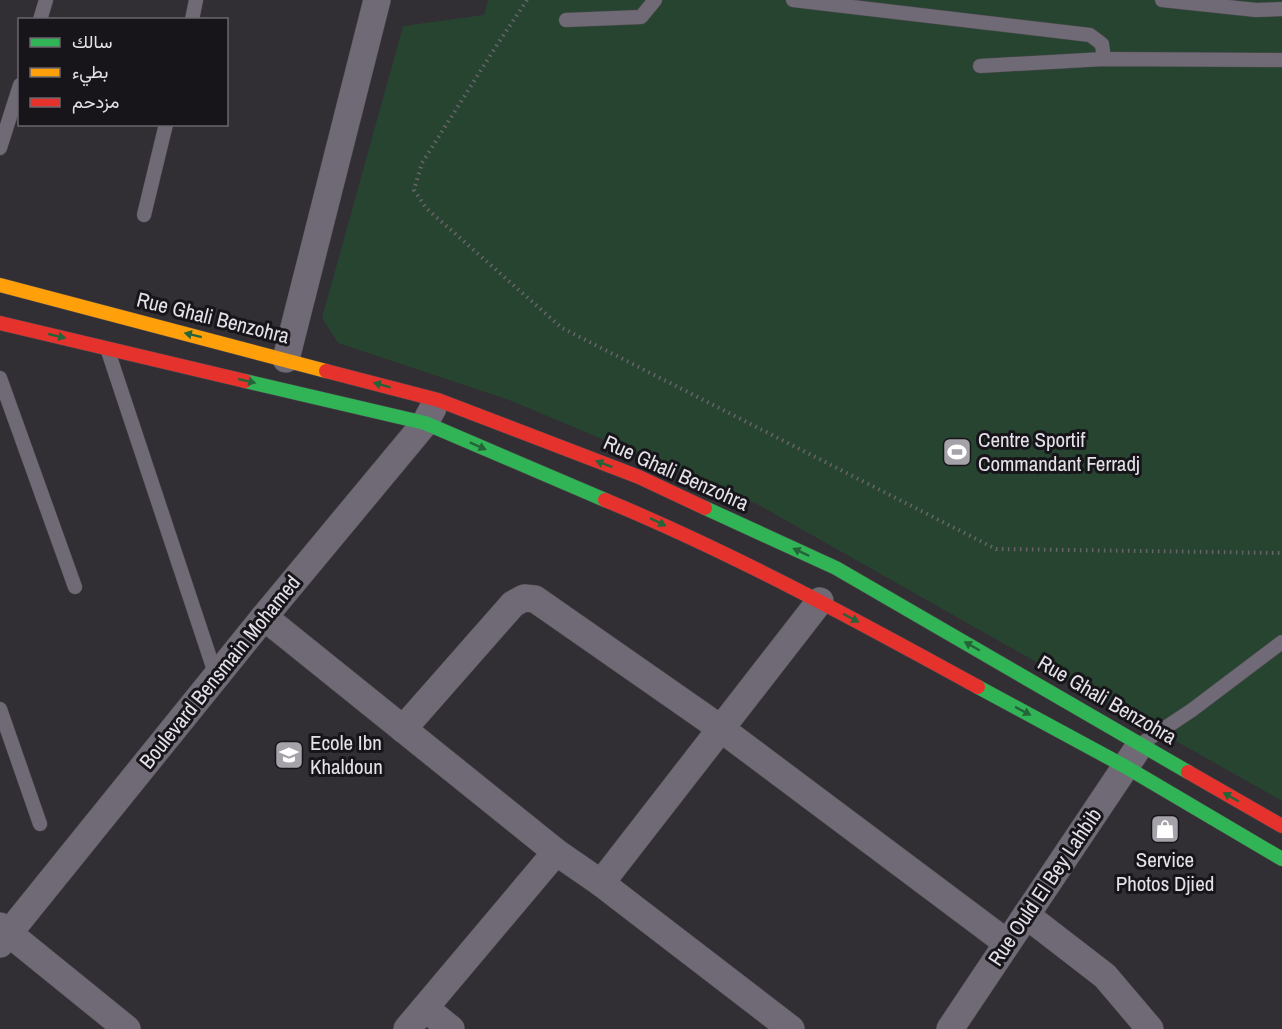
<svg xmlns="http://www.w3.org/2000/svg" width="1282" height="1029" font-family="'Archivo Narrow',Vazirmatn,sans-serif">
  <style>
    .green { fill: #274431 }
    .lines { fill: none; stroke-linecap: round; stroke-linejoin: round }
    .lane-casing { stroke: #4e4b50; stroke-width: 15 }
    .street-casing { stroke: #4e4b50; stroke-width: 28 }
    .fast-casing { stroke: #4e4b50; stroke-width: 15 }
    .slow-casing { stroke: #4e4b50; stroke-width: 15 }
    .jam-casing { stroke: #4e4b50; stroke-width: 15 }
    .path { stroke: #68646b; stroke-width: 4; stroke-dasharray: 1.5 4.5; stroke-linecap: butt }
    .lane { stroke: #6f6a75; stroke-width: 14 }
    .street { stroke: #6f6a75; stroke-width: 27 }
    .fast { stroke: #30b455; stroke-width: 14 }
    .slow { stroke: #ff9f0a; stroke-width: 14 }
    .jam { stroke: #e5322d; stroke-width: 14 }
    .oneway { fill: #246438 }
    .labels { text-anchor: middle; stroke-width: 6; stroke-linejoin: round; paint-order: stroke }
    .street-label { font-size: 21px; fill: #e5e1e9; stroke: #17151a }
    .poi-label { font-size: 21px; fill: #e5e1e9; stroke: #17151a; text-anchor: start }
  </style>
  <rect width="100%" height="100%" fill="#312e34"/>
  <path class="green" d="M488,0H1282V801L757,504L509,400L338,343L322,318L403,26L484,15Z"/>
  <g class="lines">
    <g class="lane-casing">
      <g id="lane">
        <path d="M793,0L1090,35L1102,44L1104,59"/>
        <path d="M1162,0L1256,10L1282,9"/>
        <path d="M40,20L46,0"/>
        <path d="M192,20L196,0"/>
        <path d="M566,20L641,17L655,0"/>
        <path d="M980,66L1104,59L1282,60"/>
        <path d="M0,148L20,85"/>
        <path d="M144,215L166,124"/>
        <path d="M108,351L216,676"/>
        <path d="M0,378L75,587"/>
        <path d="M0,709L40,824"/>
        <path d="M1141,744L1192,710L1282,642"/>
      </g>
    </g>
    <g class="street-casing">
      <g id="street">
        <path d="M286,359L377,0"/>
        <path d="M264,617L556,852L601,883L791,1029"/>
        <path d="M403,729L513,604L524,598L535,599L720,728L1007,943"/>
        <path d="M601,883L820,601"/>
        <path d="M1026,915L1105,976L1150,1029"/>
        <path d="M0,926L127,1029"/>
        <path d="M0,944L264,617L425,423L433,408"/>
        <path d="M425,1008L451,1029"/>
        <path d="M407,1029L556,852"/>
        <path d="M950,1029L1136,751"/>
      </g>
    </g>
    <g class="fast-casing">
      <g id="fast">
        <path d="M245,381L425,423L605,500"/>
        <path d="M705,508L836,568L1188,772"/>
        <path d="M978,687L1126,767L1282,859"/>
      </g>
    </g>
    <g class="slow-casing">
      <path id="slow" d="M0,285L326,371"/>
    </g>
    <g class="jam-casing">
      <g id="jam">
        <path d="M0,323L245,381"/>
        <path d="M326,371L438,400L639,477L705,508"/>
        <path d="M605,500C733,553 856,620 978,687"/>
        <path d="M1188,772L1282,826"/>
      </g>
    </g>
    <path class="path" d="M527,0L495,48L422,163L414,190L426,208L562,328L996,549L1282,553"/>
    <use href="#lane" class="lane"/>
    <use href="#street" class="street"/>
    <use href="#fast" class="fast"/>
    <use href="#slow" class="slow"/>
    <use href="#jam" class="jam"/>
  </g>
  <defs><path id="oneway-solid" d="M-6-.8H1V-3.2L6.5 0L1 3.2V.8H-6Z" transform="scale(1.5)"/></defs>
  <g class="oneway">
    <use href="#oneway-solid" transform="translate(193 335) rotate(-166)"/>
    <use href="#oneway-solid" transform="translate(57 336) rotate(13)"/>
    <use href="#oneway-solid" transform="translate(247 381) rotate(13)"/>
    <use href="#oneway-solid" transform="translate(382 385) rotate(-165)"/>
    <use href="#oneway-solid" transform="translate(478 446) rotate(24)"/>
    <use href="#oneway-solid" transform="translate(604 464) rotate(-159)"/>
    <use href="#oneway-solid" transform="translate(658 522) rotate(26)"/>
    <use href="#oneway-solid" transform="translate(801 552) rotate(-155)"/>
    <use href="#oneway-solid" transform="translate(851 618) rotate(28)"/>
    <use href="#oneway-solid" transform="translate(972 646) rotate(-150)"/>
    <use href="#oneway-solid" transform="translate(1023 711) rotate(28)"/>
    <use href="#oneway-solid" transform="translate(1231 797) rotate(-150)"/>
  </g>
  <defs>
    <g id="stadium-square" transform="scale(1.5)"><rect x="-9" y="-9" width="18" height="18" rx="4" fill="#a6a2aa" stroke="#17151a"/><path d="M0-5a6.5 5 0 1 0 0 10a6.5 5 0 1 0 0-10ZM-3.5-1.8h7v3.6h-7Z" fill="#fff"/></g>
    <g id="school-square" transform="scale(1.5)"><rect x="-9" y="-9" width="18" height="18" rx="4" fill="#a6a2aa" stroke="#17151a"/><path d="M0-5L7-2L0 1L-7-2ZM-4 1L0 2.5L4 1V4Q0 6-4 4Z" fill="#fff"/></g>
    <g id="shop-square" transform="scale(1.5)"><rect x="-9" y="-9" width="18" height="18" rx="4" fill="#a6a2aa" stroke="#17151a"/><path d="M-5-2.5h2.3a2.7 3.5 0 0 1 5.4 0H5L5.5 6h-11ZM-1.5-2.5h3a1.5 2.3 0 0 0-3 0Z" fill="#fff"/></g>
  </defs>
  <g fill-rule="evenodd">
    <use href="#stadium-square" x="957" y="452"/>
    <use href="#school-square" x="289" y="755"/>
    <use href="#shop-square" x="1165" y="829"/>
  </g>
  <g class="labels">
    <g class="street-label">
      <text transform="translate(213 318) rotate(14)" y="7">Rue Ghali Benzohra</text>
      <text transform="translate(676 473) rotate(24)" y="7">Rue Ghali Benzohra</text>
      <text transform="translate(220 672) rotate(-51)" y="7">Boulevard Bensmain Mohamed</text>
      <text transform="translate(1107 700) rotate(30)" y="7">Rue Ghali Benzohra</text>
      <text transform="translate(1045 887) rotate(-56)" y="7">Rue Ould El Bey Lahbib</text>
    </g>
    <g class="poi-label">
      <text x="978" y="447">Centre Sportif<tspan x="978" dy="24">Commandant Ferradj</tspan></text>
      <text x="310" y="750">Ecole Ibn<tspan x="310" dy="24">Khaldoun</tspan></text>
      <text x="1165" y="867" text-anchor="middle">Service<tspan x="1165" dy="24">Photos Djied</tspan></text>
    </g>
  </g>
  <rect x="18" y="18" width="210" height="108" fill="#17151a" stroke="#69676d" stroke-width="1.5"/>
  <rect x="30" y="38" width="30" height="9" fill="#30b455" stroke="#69676d" stroke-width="1.5"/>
  <text x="72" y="48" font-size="18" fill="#e5e1e9">سالك</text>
  <rect x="30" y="68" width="30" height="9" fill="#ff9f0a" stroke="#69676d" stroke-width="1.5"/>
  <text x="72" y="78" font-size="18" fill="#e5e1e9">بطيء</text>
  <rect x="30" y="98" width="30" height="9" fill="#e5322d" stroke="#69676d" stroke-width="1.5"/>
  <text x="72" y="108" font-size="18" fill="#e5e1e9">مزدحم</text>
</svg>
